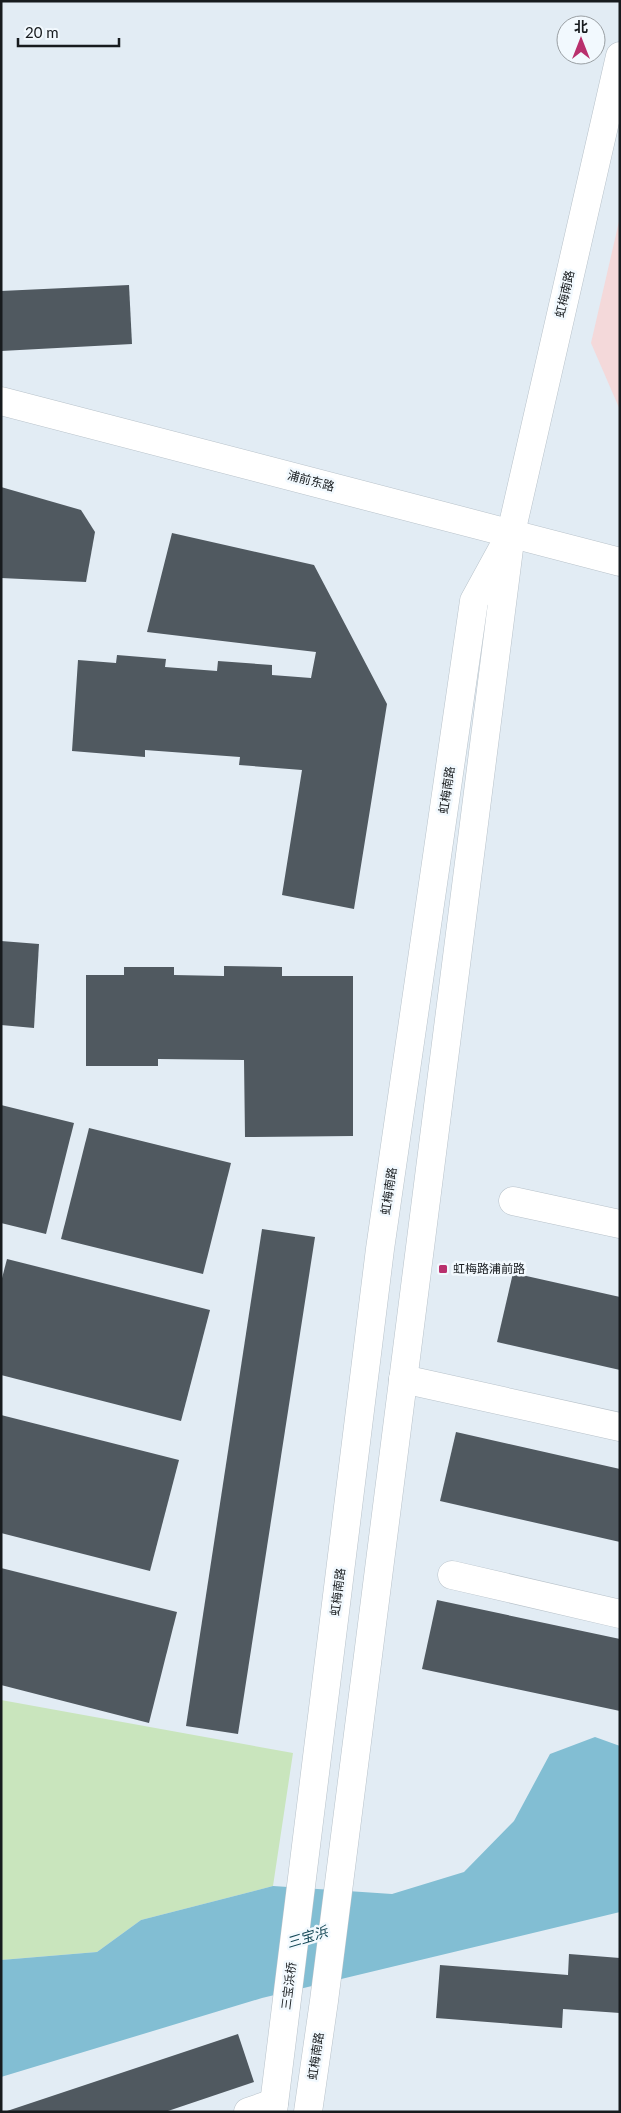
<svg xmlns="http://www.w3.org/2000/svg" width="621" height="2113" font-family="Lato,'Noto Sans SC',sans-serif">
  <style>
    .commercial { fill: #f4d9da }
    .green { fill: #c9e5bd }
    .water { fill: #82bed3 }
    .building { fill: #505960 }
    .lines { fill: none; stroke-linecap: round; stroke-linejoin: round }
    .minor-casing { stroke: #b8c2ca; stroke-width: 29 }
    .minor { stroke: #fff; stroke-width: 28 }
    .poi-dot { fill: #b9306d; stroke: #f2f9fe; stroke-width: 2 }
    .labels { text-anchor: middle; stroke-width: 5; stroke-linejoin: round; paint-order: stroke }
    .street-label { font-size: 12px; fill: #171b1e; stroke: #f2f9fe }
    .poi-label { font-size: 12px; fill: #171b1e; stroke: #f2f9fe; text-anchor: start }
    .water-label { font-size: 14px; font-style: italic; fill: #124655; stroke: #f2f9fe }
  </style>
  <rect width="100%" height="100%" fill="#e2ecf4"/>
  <path class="commercial" d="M620,217V410L591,343Z"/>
  <path class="green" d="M1,1700L293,1753L273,1886L141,1920L97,1952L1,1960Z"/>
  <path class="water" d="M595,1737L620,1746V1912L262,1998L1,2077V1960L97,1952L141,1920L273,1886L392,1894L464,1872L514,1821L550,1754Z"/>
  <g class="building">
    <path d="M129,285L132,344L1,351V291Z"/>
    <path d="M1,487L81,510L95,532L86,582L1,578Z"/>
    <path d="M172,533L314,565L387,704L354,909L282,895L302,770L239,765L240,757L145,750V757L72,751L78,660L116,663L117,655L166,659L165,667L217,671L218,661L272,665V675L311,678L316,652L147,632Z"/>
    <path d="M1,941L39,944L34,1028L1,1025Z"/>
    <path d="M224,966L282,967V976H353V1136L245,1137L244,1060L158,1059V1066H86V975H124V967H174V975L224,976Z"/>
    <path d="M1,1105L74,1123L46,1234L1,1223Z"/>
    <path d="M89,1128L231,1163L203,1274L61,1239Z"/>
    <path d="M262,1229L315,1237L238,1734L186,1726Z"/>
    <path d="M7,1259L210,1310L181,1421L1,1375V1282Z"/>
    <path d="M513,1273L620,1297V1370L497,1342Z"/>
    <path d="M1,1415L179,1460L150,1571L1,1533Z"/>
    <path d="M456,1432L620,1469V1542L440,1501Z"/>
    <path d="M1,1568L177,1612L149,1723L1,1685Z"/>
    <path d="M437,1600L620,1639V1711L422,1669Z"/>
    <path d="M569,1954L620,1958V2013L563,2009L562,2028L436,2018L440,1965L568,1975Z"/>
    <path d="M238,2034L254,2082L165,2112H4Z"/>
  </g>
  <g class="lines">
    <g class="minor-casing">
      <g id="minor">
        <path d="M1,401L620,562"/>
        <path d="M513,1201L620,1224"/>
        <path d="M403,1379L620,1427"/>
        <path d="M452,1575L620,1614"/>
        <path d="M248,2112L274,2103"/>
        <path d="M273,2112L380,1249L474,601L503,548"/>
        <path d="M308,2112L324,2001L511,533L620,56"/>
      </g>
    </g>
    <use href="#minor" class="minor"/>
  </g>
  <rect class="poi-dot" x="438" y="1264" width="10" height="10" rx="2.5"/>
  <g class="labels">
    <g class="street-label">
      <text transform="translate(565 294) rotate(-77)" y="4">虹梅南路</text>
      <text transform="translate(311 481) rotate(15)" y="4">浦前东路</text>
      <text transform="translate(447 790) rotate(-82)" y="4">虹梅南路</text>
      <text transform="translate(389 1191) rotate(-82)" y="4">虹梅南路</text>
      <text transform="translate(338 1592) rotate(-83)" y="4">虹梅南路</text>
      <text transform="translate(289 1986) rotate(-83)" y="4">三宝浜桥</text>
      <text transform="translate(316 2056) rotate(-82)" y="4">虹梅南路</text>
    </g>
    <g class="poi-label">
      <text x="453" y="1273">虹梅路浦前路</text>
    </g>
    <g class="water-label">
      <text transform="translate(307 1937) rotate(-17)" y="5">三宝浜</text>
    </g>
  </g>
  <rect width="621" height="2113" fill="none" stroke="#171b1e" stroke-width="5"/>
  <g transform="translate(581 40)"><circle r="24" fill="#f2f9fe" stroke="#9aa0a4"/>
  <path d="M0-4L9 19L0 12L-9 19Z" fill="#b9306d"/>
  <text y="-8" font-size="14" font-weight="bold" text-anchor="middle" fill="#171b1e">北</text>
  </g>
  <path d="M18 38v8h101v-8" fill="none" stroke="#171b1e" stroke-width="2.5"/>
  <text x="25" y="38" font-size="15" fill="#171b1e" stroke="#f2f9fe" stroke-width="4" paint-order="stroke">20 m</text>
</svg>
